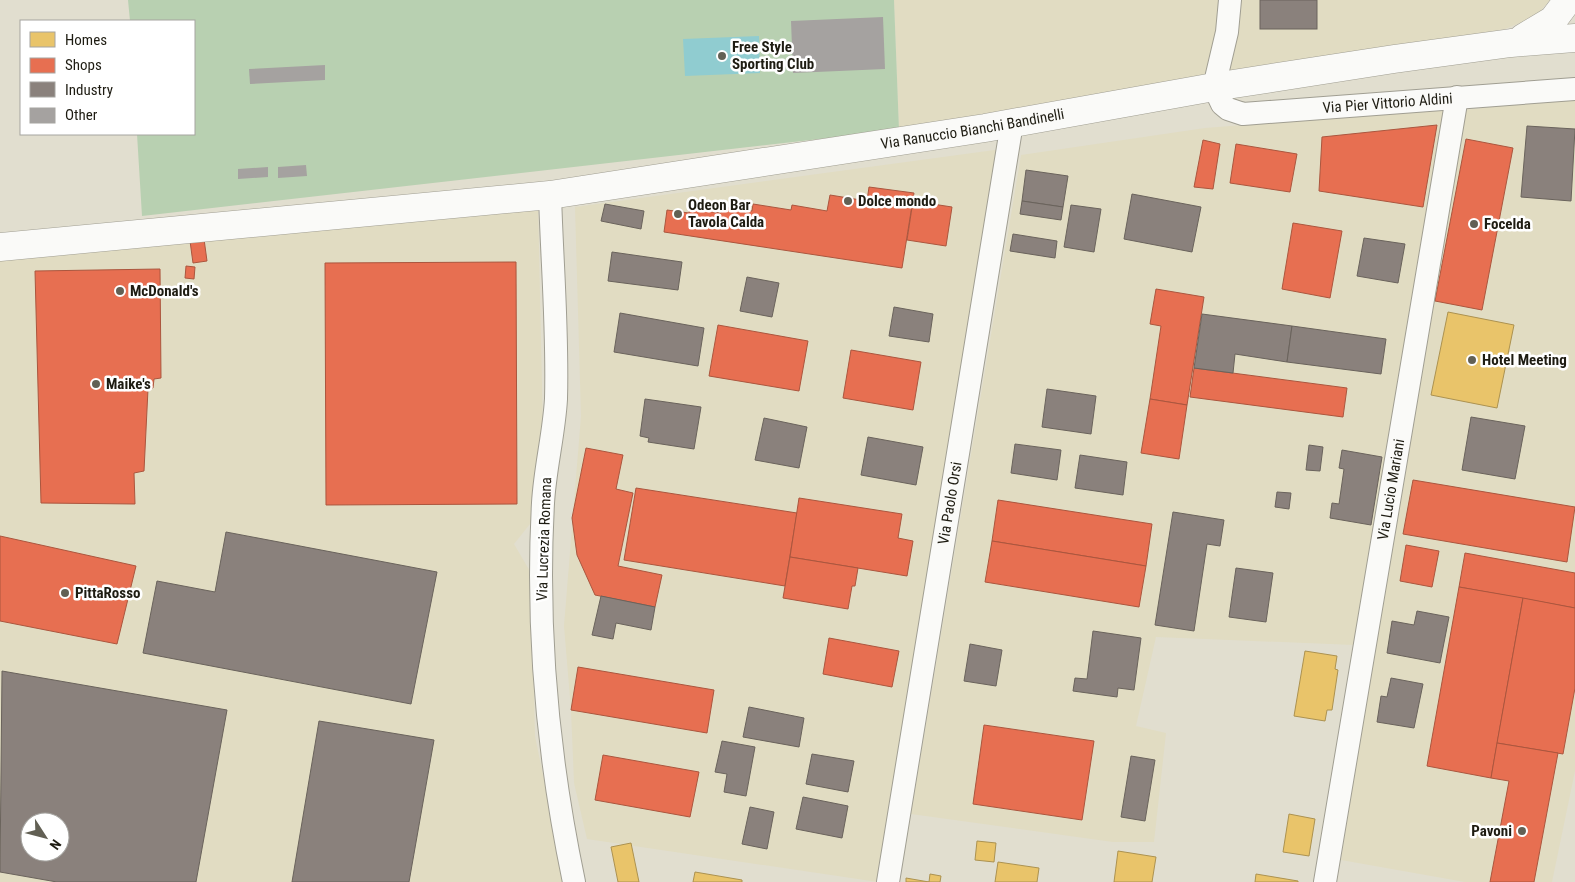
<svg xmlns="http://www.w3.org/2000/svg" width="1575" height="882" font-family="'Roboto Condensed',sans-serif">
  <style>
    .built { fill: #e1dcc2; fill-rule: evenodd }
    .green { fill: #b8d0b1 }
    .water { fill: #90ccd0 }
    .homes { fill: #e9c46a; stroke: #ac9250 }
    .shops { fill: #e76f51; stroke: #ab563e }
    .industry { fill: #8a817c; stroke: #6a635c; fill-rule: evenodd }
    .building { fill: #a5a2a0 }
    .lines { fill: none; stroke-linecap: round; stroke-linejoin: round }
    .minor-casing { stroke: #a09e92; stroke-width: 24 }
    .tertiary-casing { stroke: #a09e92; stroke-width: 29 }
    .minor { stroke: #fafaf8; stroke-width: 22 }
    .tertiary { stroke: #fafaf8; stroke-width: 28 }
    .poi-dot { fill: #626054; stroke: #fff; stroke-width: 2 }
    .labels { text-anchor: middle; stroke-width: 5; stroke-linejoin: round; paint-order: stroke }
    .poi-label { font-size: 15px; font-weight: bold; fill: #1e1c12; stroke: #fff; text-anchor: start }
    .street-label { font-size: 15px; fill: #1e1c12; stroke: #fff }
  </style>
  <rect width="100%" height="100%" fill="#e1decf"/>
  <g class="built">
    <path d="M894,0H1550L1536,16L1505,29L899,130Z"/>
    <path d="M1575,97V771L1552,882H1465L1341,860L1386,572L1465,110Z"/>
    <path d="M1447,109L1354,645L1156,637L1136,726L1166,733L1154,842H1113L911,814L1021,155L1205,128Z"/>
    <path d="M1002,149L878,882L587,839L574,783L571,710L564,626L581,416L575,207Z"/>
    <path d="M538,203L543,432L534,519L514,544L531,573L535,736L565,882H0V256ZM30,822H60V852H30Z"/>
  </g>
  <path class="green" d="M128,0H894L899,130L142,216L137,134H194V21H130Z"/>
  <path class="water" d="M759,36L760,73L685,76L683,39Z"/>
  <g class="homes">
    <path d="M1448,312L1514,325L1497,408L1431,395Z"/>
    <path d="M1305,651L1337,656L1335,669L1338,670L1332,710H1327L1325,721L1294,716Z"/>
    <path d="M1289,814L1315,819L1309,856L1283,852Z"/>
    <path d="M977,841L996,843L994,862L975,860Z"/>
    <path d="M631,843L639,882H618L611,847Z"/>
    <path d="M1118,851L1156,857L1152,882H1114Z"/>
    <path d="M998,862L1039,868L1037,882H995Z"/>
    <path d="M695,872L742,880V882H693Z"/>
    <path d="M930,874L941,876L940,882H906V878L929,882Z"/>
    <path d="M1256,874L1298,881V882H1255Z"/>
  </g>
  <g class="shops">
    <path d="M1437,125L1423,207L1319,191L1322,137Z"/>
    <path d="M1466,139L1513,148L1482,310L1435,301Z"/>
    <path d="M1203,140L1220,144L1213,189L1194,187Z"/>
    <path d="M1236,144L1297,154L1290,192L1230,183Z"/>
    <path d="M869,187L914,193L902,268L664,232L667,210L689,213L690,209L721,213L722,207L752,211L753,204L791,210L792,205L827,211L830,195L867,201Z"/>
    <path d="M913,201L952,207L946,246L907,240Z"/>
    <path d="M1293,223L1342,231L1330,298L1282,289Z"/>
    <path d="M204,239L207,261L193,263L190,241Z"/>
    <path d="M516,262L517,504L326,505L325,263Z"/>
    <path d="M186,266L195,267L194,279L185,278Z"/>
    <path d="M160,269L161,378L154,379L153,388L148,389L144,471L134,473L135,504L41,503L35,271Z"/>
    <path d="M1156,289L1204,297L1187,405L1150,399L1161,326L1150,324Z"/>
    <path d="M718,325L808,341L799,391L709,376Z"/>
    <path d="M851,350L921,362L913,410L843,398Z"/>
    <path d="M1194,368L1347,388L1343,417L1190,397Z"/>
    <path d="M1150,399L1187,405L1179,459L1141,453Z"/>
    <path d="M586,448L623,455L616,489L633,493L618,566L662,575L655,607L595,595L577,555L572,518Z"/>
    <path d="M1413,480L1575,507L1567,562L1403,534Z"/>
    <path d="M636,488L797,513L785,586L624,560Z"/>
    <path d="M799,498L902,514L898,538L913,541L907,576L790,557Z"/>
    <path d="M998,500L1152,524L1146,566L992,541Z"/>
    <path d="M0,536L136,566L117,644L0,621Z"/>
    <path d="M992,541L1146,566L1139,607L985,582Z"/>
    <path d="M1406,545L1439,551L1432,587L1400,581Z"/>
    <path d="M1465,553L1575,573V608L1459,587Z"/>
    <path d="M790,557L858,568L855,586H852L848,609L783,598Z"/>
    <path d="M1459,587L1523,598L1491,778L1427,766Z"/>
    <path d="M1523,598L1575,608V688L1563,754L1497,743Z"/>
    <path d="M829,638L899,651L892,687L823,674Z"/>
    <path d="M578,667L714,690L707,733L571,710Z"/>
    <path d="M984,725L1094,741L1082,820L973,804Z"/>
    <path d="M1497,743L1558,753L1534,882H1490L1509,781L1491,778Z"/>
    <path d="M603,755L699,772L690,817L595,800Z"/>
  </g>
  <g class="industry">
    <rect x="1260" y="0" width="57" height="29"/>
    <path d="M1527,126L1575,129L1571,201L1521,197Z"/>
    <path d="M1026,170L1068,176L1063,207L1022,201Z"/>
    <path d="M1132,194L1201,207L1192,252L1124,239Z"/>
    <path d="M1022,201L1063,207L1061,220L1020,214Z"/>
    <path d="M605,204L644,211L641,229L601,221Z"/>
    <path d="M1071,205L1101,209L1094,252L1064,247Z"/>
    <path d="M1013,234L1057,241L1055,258L1010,251Z"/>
    <path d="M1364,238L1405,244L1398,283L1357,276Z"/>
    <path d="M612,252L682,262L678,290L608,281Z"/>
    <path d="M747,277L779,283L772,317L740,311Z"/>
    <path d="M894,307L933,314L929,342L889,336Z"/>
    <path d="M620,313L704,328L698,366L614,352Z"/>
    <path d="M1202,314L1292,326L1287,362L1235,354L1233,373L1194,368Z"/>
    <path d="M1292,326L1386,339L1381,374L1287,362Z"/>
    <path d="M1047,389L1096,396L1091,434L1042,427Z"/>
    <path d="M645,399L701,407L694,449L648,442L649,438L640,436Z"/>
    <path d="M1471,417L1525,426L1515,479L1462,470Z"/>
    <path d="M764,418L807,427L799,468L755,460Z"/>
    <path d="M868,437L923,447L916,485L861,475Z"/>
    <path d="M1015,444L1061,450L1057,480L1011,473Z"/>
    <path d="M1309,445L1323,447L1320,471L1306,470Z"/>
    <path d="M1342,450L1382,457L1371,525L1330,518L1332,503L1339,504L1344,469L1339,468Z"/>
    <path d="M1080,455L1127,462L1123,495L1075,488Z"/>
    <path d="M1277,492L1291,493L1289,509L1275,507Z"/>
    <path d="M1173,512L1224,520L1220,546L1207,544L1194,631L1155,625Z"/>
    <path d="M226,532L437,572L411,704L143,653L157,581L215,592Z"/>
    <path d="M1236,568L1273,573L1266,622L1229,617Z"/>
    <path d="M601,596L655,607L651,630L616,623L613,639L592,635Z"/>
    <path d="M1417,611L1449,617L1440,663L1387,653L1392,621L1414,625Z"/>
    <path d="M1093,631L1141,638L1134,690L1118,688L1117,697L1073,691L1075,678L1087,679Z"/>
    <path d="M970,644L1002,650L996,686L964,681Z"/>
    <path d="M2,671L227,710L196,882H57L0,872ZM30,822H60V852H30Z"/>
    <path d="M1391,678L1423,684L1414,728L1377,722L1381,696L1387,697Z"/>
    <path d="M749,707L804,718L799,747L743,737Z"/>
    <path d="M319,721L434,740L409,882H292Z"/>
    <path d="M722,741L755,747L746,796L724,792L727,774L715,772Z"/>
    <path d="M812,754L854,761L848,792L806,784Z"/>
    <path d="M1131,756L1155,760L1145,821L1121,817Z"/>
    <path d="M803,797L848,806L842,838L796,829Z"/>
    <path d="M750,807L774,812L767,849L742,844Z"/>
  </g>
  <g class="building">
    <path d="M883,17L885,69L793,73L791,21Z"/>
    <path d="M325,65V80L250,84L249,69Z"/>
    <path d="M306,165L307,176L278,178V167Z"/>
    <path d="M268,167V177L238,179V169Z"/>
  </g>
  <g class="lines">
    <g class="minor-casing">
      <g id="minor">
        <path id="s1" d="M1230,0L1227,32L1214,87L1222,104L1228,109L1243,114L1575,89"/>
        <path d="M550,195C552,263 558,331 556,399C554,434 545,468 543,503C536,630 548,758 574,882"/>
        <path id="s2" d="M888,882L1012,123"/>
        <path id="s3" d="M1325,882L1457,97"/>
      </g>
    </g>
    <g class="tertiary-casing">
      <g id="tertiary">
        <path d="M1523,38L1553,20L1568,0"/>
        <path id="s4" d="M0,247L550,195L985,128L1214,87L1394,59L1511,43L1575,38"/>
      </g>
    </g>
    <use href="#minor" class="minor"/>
    <use href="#tertiary" class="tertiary"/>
  </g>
  <g class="poi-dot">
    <circle cx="722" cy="56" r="5"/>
    <circle cx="848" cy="201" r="5"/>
    <circle cx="678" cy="214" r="5"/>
    <circle cx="1474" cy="224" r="5"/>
    <circle cx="120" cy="291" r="5"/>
    <circle cx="1472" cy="360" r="5"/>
    <circle cx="96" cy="384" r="5"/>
    <circle cx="65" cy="593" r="5"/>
    <circle cx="1522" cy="831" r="5"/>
  </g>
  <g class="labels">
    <g class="poi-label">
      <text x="732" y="52">Free Style<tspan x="732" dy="17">Sporting Club</tspan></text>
      <text x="858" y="206">Dolce mondo</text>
      <text x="688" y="210">Odeon Bar<tspan x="688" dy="17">Tavola Calda</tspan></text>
      <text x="1484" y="229">Focelda</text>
      <text x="130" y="296">McDonald's</text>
      <text x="1482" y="365">Hotel Meeting</text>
      <text x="106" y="389">Maike's</text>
      <text x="75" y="598">PittaRosso</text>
      <text x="1512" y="836" text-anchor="end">Pavoni</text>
    </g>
    <g class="street-label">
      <text dy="5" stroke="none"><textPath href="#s1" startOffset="276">Via Pier Vittorio Aldini</textPath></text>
      <text dy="5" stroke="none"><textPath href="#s4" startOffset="980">Via Ranuccio Bianchi Bandinelli</textPath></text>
      <text dy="5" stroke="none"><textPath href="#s3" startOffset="398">Via Lucio Mariani</textPath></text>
      <text dy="5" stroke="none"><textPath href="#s2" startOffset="384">Via Paolo Orsi</textPath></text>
      <text transform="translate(544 539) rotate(-88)" y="5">Via Lucrezia Romana</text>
    </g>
  </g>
  <rect x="20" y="20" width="175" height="115" fill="#ffffff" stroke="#a5a4a0"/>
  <rect x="30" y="32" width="25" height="15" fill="#e9c46a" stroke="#a5a4a0"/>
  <text x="65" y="45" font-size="15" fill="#1e1c12">Homes</text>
  <rect x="30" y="58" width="25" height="15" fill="#e76f51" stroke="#a5a4a0"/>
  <text x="65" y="70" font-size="15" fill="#1e1c12">Shops</text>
  <rect x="30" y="82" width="25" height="15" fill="#8a817c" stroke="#a5a4a0"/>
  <text x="65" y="95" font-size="15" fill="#1e1c12">Industry</text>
  <rect x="30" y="108" width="25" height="15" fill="#a5a2a0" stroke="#a5a4a0"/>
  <text x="65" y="120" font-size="15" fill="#1e1c12">Other</text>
  <g transform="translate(45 837) rotate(126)"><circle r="24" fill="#ffffff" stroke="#a5a4a0"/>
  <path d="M0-4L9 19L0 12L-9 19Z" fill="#626054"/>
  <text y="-8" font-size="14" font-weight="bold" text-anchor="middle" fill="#1e1c12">N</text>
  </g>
</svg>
